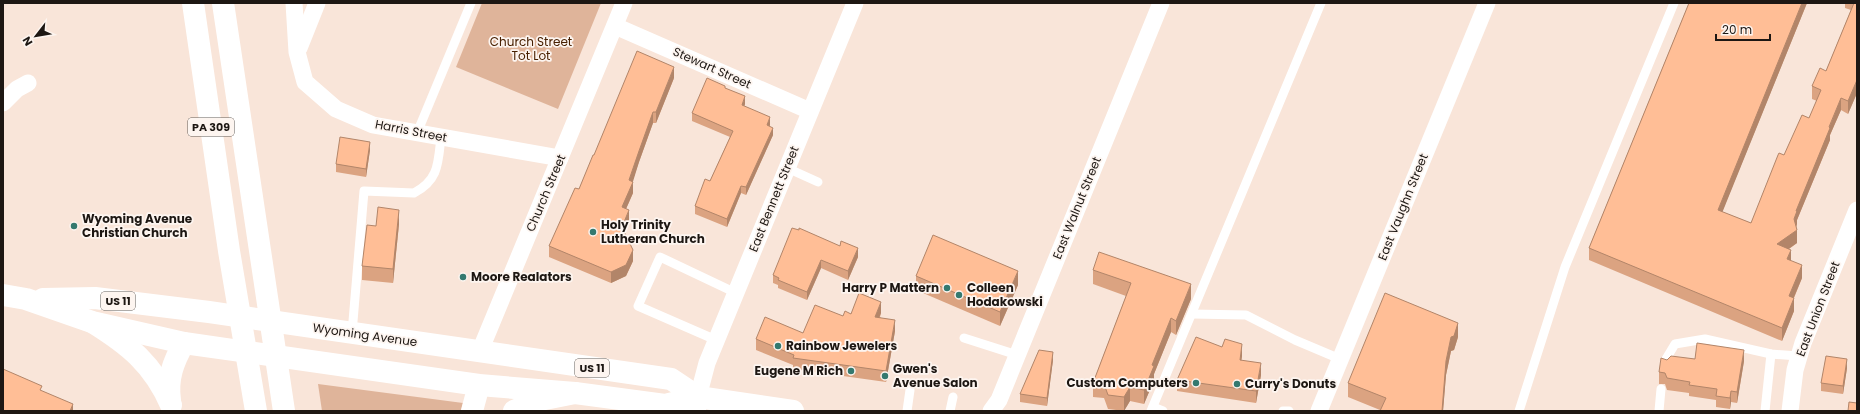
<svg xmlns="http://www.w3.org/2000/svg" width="1860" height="414" font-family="Poppins,sans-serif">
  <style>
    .green { fill: #dfb49a }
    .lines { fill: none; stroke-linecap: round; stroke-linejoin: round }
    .service { stroke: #fff; stroke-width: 9 }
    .minor { stroke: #fff; stroke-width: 17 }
    .tertiary { stroke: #fff; stroke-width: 21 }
    .primary { stroke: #fff; stroke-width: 22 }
    .motorway { stroke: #fff; stroke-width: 22 }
    .wall { fill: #dba381 }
    .shaded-wall { fill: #b28569 }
    .building { fill: #ffbe96; stroke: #b28569 }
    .poi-dot { fill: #34796f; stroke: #fdf5f0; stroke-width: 1.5 }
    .labels { text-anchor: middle; stroke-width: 3.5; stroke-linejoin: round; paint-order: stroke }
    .shield { fill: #fdf5f0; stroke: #605a55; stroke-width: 1 }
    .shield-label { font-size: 11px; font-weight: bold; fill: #1d1713 }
    .park-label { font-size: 12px; fill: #482001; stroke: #fdf5f0 }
    .street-label { font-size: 12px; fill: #1d1713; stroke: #fdf5f0 }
    .poi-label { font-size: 12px; font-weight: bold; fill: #1d1713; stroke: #fdf5f0; text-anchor: start }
  </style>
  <rect width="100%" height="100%" fill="#f9e5d9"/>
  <g class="green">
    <path d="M482,3H601L558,109L456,67Z"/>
    <path d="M318,384L463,403L461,411H322Z"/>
  </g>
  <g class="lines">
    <g class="service">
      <path d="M417,133L471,3"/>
      <path d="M787,168L818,182"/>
      <path d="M1192,314L1246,315L1295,340L1340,359"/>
      <path d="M352,333L364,191L414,193C439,180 438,163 441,137"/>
      <path d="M964,338L1017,355"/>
      <path d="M716,340L638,306L660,257L736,293"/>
      <path d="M1665,366L1666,359L1675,344L1705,339L1771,354L1798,356"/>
      <path d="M1153,407L1163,411"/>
      <path d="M907,411L910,390"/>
      <path d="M950,411L953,397"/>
      <path d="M1151,411L1321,3"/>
      <path d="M1283,411H1289"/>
      <path d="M1519,411L1565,267L1674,3"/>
      <path d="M1659,411L1661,389"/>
      <path d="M1765,411L1771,354"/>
    </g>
    <g class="minor">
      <path d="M294,3L297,52L305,82L336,109L373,125L560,158"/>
      <path d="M615,26L810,111"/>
      <path d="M299,48L317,3"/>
      <path d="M3,103L17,89L28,83"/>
      <path d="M480,351L624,3"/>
      <path d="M698,397L707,363L855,3"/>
      <path d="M991,411L999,400L1161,3"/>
      <path d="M1319,411L1487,3"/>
      <path d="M1790,411L1795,370L1803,343L1857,210"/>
    </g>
    <path class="tertiary" d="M695,411L698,397"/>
    <g class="primary">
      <path d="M3,295L26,299L92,322L184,343L479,385L575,393L665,405L698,397L793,411"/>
      <path d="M43,299L95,298L209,312L671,379L698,397"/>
    </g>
    <g class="motorway">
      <path d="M193,3L229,251L256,411"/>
      <path d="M223,3L284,411"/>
      <path d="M92,322C129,345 153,364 171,405"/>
      <path d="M170,400C167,379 173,362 184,343"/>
      <path d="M472,411L479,385"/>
      <path d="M514,411L540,400L575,393"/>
    </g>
  </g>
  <g class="wall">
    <path d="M1689,3H1807L1722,212L1751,223L1784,155L1809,118L1817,101L1812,99V86L1826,71L1851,10L1845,8V3H1857V93L1848,114L1841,110L1830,135V140L1797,220V224L1796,228L1797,243L1789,249L1791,261L1802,278L1794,298V311L1782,341L1589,260V248Z"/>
    <path d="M674,78L656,123H653L639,162L632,182L633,193L626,209L629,221L625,232L633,261L626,276L611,283L549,257V246L579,189L594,155Z"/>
    <path d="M725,88L745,104L744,106L770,125L769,126L773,135L746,195L741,193L727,227L695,214V206L710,181L730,137L692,121V113Z"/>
    <path d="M370,150L366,177L336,172V164Z"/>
    <path d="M399,224L393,283L362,280V266L376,226Z"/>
    <path d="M799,230L858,257L848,280L821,268L807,300L778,288V285L773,283V275Z"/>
    <path d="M1093,270L1191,299L1176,335L1171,332L1154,374V380L1144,404L1130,401L1124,411L1108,409L1104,398L1093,397V383L1126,296L1093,284Z"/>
    <path d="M916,276L1018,285L1000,326L916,290Z"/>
    <path d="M881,313L880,317L895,331L886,382L793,369V365L756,350V339L803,333L843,316L851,314Z"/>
    <path d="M1458,337L1454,350L1451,351L1446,375L1443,411H1380V410L1348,397V383Z"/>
    <path d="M1242,356L1241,360L1261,375L1256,403L1177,391V380Z"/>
    <path d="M1695,359L1744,361L1737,403L1731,402L1730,409L1716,407V400L1689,396V393L1667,390L1665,384H1659V372Z"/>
    <path d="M1053,360L1047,406L1020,402V394Z"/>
    <path d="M1847,368L1843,394L1821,391V383Z"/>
  </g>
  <g class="shaded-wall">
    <path d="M1802,3H1807L1718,223V210Z"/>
    <path d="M674,67V78L656,123V112Z"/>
    <path d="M1857,80V93L1848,114V101Z"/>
    <path d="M745,96V104L742,113V105Z"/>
    <path d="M1841,98V110L1830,135V140L1797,220V224L1794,232V219L1796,211Z"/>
    <path d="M653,112V123L639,162L631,188L633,182V193L622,218V207L629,180L639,151Z"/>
    <path d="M770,117V125L767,133V125Z"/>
    <path d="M773,128V135L746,195V187Z"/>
    <path d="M370,142V150L366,177V169Z"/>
    <path d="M741,186V193L727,227V219Z"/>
    <path d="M399,210V224L393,283V269Z"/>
    <path d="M629,210V221L622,238V227Z"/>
    <path d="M1797,230V243L1777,257V244Z"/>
    <path d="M858,248V257L848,280V271Z"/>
    <path d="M633,250V261L626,276L611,283V272Z"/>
    <path d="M1791,250V262L1787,259Z"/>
    <path d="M821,260V268L807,300V292Z"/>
    <path d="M1802,265V278L1789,309V296Z"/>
    <path d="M1018,271V285L1000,326V312Z"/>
    <path d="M1191,284V299L1176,335V321Z"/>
    <path d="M1794,298V311L1782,341V328Z"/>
    <path d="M881,302V313L875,328V317Z"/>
    <path d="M1171,318V332L1154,374V380L1144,404V390L1152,365Z"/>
    <path d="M895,320V331L886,382V371Z"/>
    <path d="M1458,323V337L1454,350L1451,351L1446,375L1443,411H1442L1446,361L1451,337Z"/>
    <path d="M1242,344V356L1240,371V360Z"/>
    <path d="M1744,350V361L1737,403V392Z"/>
    <path d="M1053,352V360L1047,406V398Z"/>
    <path d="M1847,359V368L1843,394V386Z"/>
    <path d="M1261,363V375L1256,403V391Z"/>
    <path d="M1130,387V401L1124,411V397Z"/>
    <path d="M1731,391V402L1730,409V398Z"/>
    <path d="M73,404V411H70Z"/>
  </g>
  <g class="building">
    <path d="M1689,3H1802L1718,210L1751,223L1778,155L1779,153L1784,155L1802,115L1809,118L1821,90L1812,86L1820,68L1826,71L1854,3H1857V80L1848,101L1841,98L1829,127L1830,128L1796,211H1797L1794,219L1797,230L1777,244L1791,250L1787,259L1802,265L1789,296L1794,298L1782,328L1589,248Z"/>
    <path d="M637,51L674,67L656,112H653L639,151L629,180L633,182L622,207L629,210L622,227L633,250L626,265L611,272L549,246L575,188L579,189L593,155H594Z"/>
    <path d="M707,78L725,86V88L745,96L742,105L770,117L767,125L773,128L746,187L741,186L727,219L695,206L705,179L710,181L733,131L692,113Z"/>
    <path d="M340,137L370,142L366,169L336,164Z"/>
    <path d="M378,207L399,210L393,269L362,266L367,225L376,226Z"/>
    <path d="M792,228L799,230V228L840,246L841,241L858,248L848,271L821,260L807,292L778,280L779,278L773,275Z"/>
    <path d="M933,235L1018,271L1000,312L916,276Z"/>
    <path d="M1099,252L1191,284L1176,321L1171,318L1152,365L1154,366L1144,390L1130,387L1124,397L1108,395L1104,384L1093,383L1131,283L1093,270Z"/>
    <path d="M859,293L881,302L875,317L895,320L886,371L793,358L794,355L756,339L765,317L803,333L815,305L843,316L845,311L851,314Z"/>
    <path d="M1385,293L1458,323L1454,336L1451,337L1446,361L1442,411H1380L1386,398L1348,383Z"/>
    <path d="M1196,337L1222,347L1225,339L1242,344L1240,360L1261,363L1256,391L1177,380Z"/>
    <path d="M1697,343L1744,350L1737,392L1731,391L1730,398L1716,396L1717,389L1689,385L1690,382L1667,378L1665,373L1659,372L1661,358L1667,360L1671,356L1695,359Z"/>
    <path d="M1039,350L1053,352L1047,398L1020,394Z"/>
    <path d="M1826,356L1847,359L1843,386L1821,383Z"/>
    <path d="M3,369L42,386L40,390L73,404L70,411H3Z"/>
    <path d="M1849,402L1857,403V411H1848Z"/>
  </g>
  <g class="poi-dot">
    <circle cx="74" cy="226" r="4"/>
    <circle cx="593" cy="232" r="4"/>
    <circle cx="463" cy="277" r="4"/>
    <circle cx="947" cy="288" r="4"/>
    <circle cx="959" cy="295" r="4"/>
    <circle cx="778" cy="346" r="4"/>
    <circle cx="851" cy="371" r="4"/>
    <circle cx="885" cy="376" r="4"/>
    <circle cx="1196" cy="383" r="4"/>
    <circle cx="1237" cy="384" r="4"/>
  </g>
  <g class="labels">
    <g class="shield">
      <rect x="188" y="118" width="46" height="18" rx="3"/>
      <rect x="101" y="292" width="34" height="18" rx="3"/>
      <rect x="575" y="359" width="34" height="18" rx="3"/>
    </g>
    <g class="shield-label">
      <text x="211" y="131">PA 309</text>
      <text x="118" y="305">US 11</text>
      <text x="592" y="372">US 11</text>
    </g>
    <g class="park-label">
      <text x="531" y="46">Church Street<tspan x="531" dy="14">Tot Lot</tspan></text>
    </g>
    <g class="street-label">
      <text transform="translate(712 68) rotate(24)" y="4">Stewart Street</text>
      <text transform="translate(411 131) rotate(11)" y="4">Harris Street</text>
      <text transform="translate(546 193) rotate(-67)" y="4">Church Street</text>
      <text transform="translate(774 199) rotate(-68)" y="4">East Bennett Street</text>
      <text transform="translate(1403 207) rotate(-68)" y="4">East Vaughn Street</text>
      <text transform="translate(1077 208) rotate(-68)" y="4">East Walnut Street</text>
      <text transform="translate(1818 309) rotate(-69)" y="4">East Union Street</text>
      <text transform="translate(365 335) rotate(8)" y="4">Wyoming Avenue</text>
    </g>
    <g class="poi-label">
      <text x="82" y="223">Wyoming Avenue<tspan x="82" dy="14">Christian Church</tspan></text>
      <text x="601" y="229">Holy Trinity<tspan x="601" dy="14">Lutheran Church</tspan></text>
      <text x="471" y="281">Moore Realators</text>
      <text x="939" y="292" text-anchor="end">Harry P Mattern</text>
      <text x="967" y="292">Colleen<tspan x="967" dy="14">Hodakowski</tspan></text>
      <text x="786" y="350">Rainbow Jewelers</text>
      <text x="893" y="373">Gwen's<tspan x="893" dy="14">Avenue Salon</tspan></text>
      <text x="843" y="375" text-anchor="end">Eugene M Rich</text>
      <text x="1188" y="387" text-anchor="end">Custom Computers</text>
      <text x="1245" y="388">Curry's Donuts</text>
    </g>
  </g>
  <rect width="1860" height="414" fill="none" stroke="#1d1713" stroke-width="8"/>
  <g transform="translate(36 36) rotate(239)" stroke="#fdf5f0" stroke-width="3" paint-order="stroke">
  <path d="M0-3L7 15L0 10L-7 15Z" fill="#1d1713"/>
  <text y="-6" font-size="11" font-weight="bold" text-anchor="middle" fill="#1d1713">N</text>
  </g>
  <path d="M1716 34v6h54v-6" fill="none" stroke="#1d1713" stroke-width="2"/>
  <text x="1722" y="34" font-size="12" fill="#1d1713" stroke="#fdf5f0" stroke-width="3" paint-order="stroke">20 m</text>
</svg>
